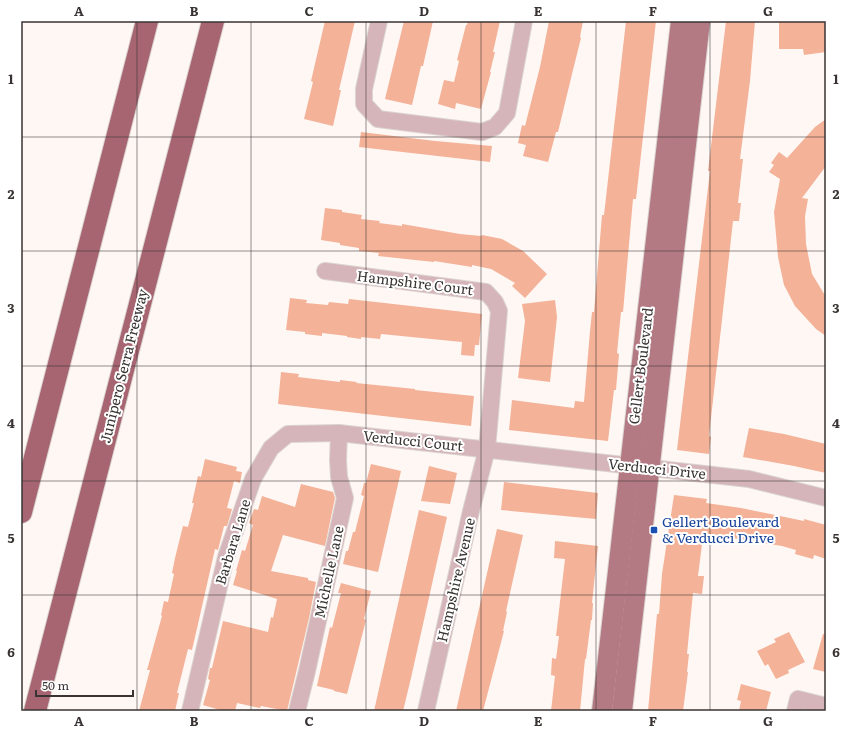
<svg xmlns="http://www.w3.org/2000/svg" width="847" height="732" font-family="Literata,serif">
  <style>
    .building { fill: #f4b298 }
    .lines { fill: none; stroke-linecap: round; stroke-linejoin: round }
    .minor-casing { stroke: #dbd4d1; stroke-width: 18 }
    .major-casing { stroke: #dbd4d1; stroke-width: 22 }
    .highway-casing { stroke: #dbd4d1; stroke-width: 24 }
    .minor { stroke: #d5b5b9; stroke-width: 16 }
    .major { stroke: #b37a84; stroke-width: 20 }
    .highway { stroke: #a66571; stroke-width: 22 }
    .grid { fill: none; stroke: #393433; stroke-width: 1; stroke-opacity: 0.55 }
    .transit-dot { fill: #1a4fb4; stroke: #fff; stroke-width: 1.5 }
    .labels { text-anchor: middle; stroke-width: 4; stroke-linejoin: round; paint-order: stroke }
    .street-label { font-size: 14px; fill: #393433; stroke: #fff }
    .transit-label { font-size: 14px; fill: #164399; stroke: #fff; text-anchor: start }
    .neatline { fill: none; stroke: #393433; stroke-width: 1.5 }
    .grid-label { font-size: 13px; text-anchor: middle; font-weight: bold; fill: #393433 }
  </style>
  <rect width="100%" height="100%" fill="#fff7f4"/>
  <g class="building">
    <path d="M325,21H355L339,90H341L333,126L304,119L313,82L311,81Z"/>
    <path d="M404,21H433L423,66H421L412,105L385,99Z"/>
    <path d="M468,21H500L493,52H495L490,72H491L481,109L456,103L455,109L438,104L444,80L454,82L459,61L457,60L466,25H467Z"/>
    <path d="M549,21H583L580,37L581,38L572,74L558,132H556L548,162L523,156L526,145L518,143L522,125L525,126L540,67Z"/>
    <path d="M626,21H656L636,199H633L623,312H621L617,353L619,354L616,390H614L608,441L509,430L512,400L574,408L575,401L584,402L590,331L592,312H594L602,215H604Z"/>
    <path d="M726,21H755L750,81L740,159H743L738,203H741L739,221H733L709,436L711,437L709,454L677,450L710,171H708Z"/>
    <path d="M779,21H826V52L804,55L803,49H779Z"/>
    <path d="M826,119V166L802,198L808,199L805,216L806,244L812,274L826,297V336L816,329L795,306L784,285L778,257L774,212L780,179L769,172L774,165L771,163L779,152L787,158L815,127Z"/>
    <path d="M361,132L435,141L492,146L490,162L359,147Z"/>
    <path d="M325,208L342,210V212L362,215L361,219L380,221L379,223L402,226V224L460,234L481,236L482,235L502,239L523,251L547,274L525,298L512,286L515,283L491,269L472,265V267L434,261V262L378,256L379,253L359,251V248L340,245V243L321,240Z"/>
    <path d="M290,298L307,300L306,303L328,305L329,302L348,304L349,299L482,314L479,345H475L474,356L461,355L462,342L381,334L380,339L361,337V339L347,337V336L322,333V336L305,334V332L286,330Z"/>
    <path d="M555,300L557,317L550,382L518,378L525,321L522,304Z"/>
    <path d="M281,372L299,374L298,377L340,382V380L357,382L356,383L415,389V390L474,396L471,426L278,404Z"/>
    <path d="M749,428L784,434L826,444V473L794,466L743,457Z"/>
    <path d="M205,459L237,467L236,471L242,472L240,483L234,481L227,508L232,509L230,516L227,526H224L218,550L215,549L198,624L192,650L188,649L177,693H179L175,711H139L150,670H147L162,616L161,615L164,601L168,602L174,574L172,573L175,558L183,526L188,527L194,503H192L198,476L201,477Z"/>
    <path d="M371,464L401,471L378,572L343,564L346,551H348L353,532H355L364,496L361,495L364,483H366Z"/>
    <path d="M429,466L457,473L450,504L421,501Z"/>
    <path d="M504,482L598,493L596,519L501,510Z"/>
    <path d="M301,484L333,492L335,498L325,546L283,535L271,571L308,578V580L316,582L309,618L287,711L261,706L260,708L237,703L235,711H220V710L203,705L210,680L208,679L210,668H212L223,621L268,632L271,617L273,618L277,599L233,585L237,571H236L242,550L245,551L253,525L249,523L254,509L258,510L262,496L295,507Z"/>
    <path d="M674,495L707,499L706,503L741,508L804,521V519L826,525V559L814,555L813,559L795,554L796,550L782,546L739,539L706,534V536H703L698,576H704L702,594L693,593L687,654H689L687,672H688L683,711H648L657,614H659L662,574Z"/>
    <path d="M419,510L447,517L411,678L403,711H374Z"/>
    <path d="M497,529L523,535L506,611L507,612L503,631H504L483,711H456Z"/>
    <path d="M555,541L598,546L592,603H593L592,620H591L586,659H585L580,711H551L555,676L551,675L552,658L556,659L559,636H556L565,559L554,558Z"/>
    <path d="M341,583L371,591L364,619L366,620L347,694L334,691V690L317,686L330,627L332,628L341,593H338Z"/>
    <path d="M789,632L805,662L788,670L789,673L776,679L768,664L765,666L757,651L776,642L774,639Z"/>
    <path d="M823,634H826V672L813,669Z"/>
    <path d="M741,684L771,692L766,711H739L741,701L737,700Z"/>
  </g>
  <g class="lines">
    <g class="minor-casing">
      <g id="minor">
        <path d="M379,21L364,89V104L378,119L482,132L495,127L507,113L524,21"/>
        <path d="M325,271L486,292L495,302L499,311L487,449L471,511L426,711"/>
        <path d="M190,711L226,557L253,479L271,448L288,434L339,433L749,479L826,498"/>
        <path d="M297,711L307,671L345,498L339,477L338,460L339,433"/>
        <path d="M795,711L798,699L826,706"/>
      </g>
    </g>
    <g class="major-casing">
      <g id="major">
        <path d="M602,711L681,21"/>
        <path d="M622,711L700,21"/>
      </g>
    </g>
    <g class="highway-casing">
      <g id="highway">
        <path d="M21,512L147,21"/>
        <path d="M35,711L213,21"/>
      </g>
    </g>
    <use href="#minor" class="minor"/>
    <use href="#major" class="major"/>
    <use href="#highway" class="highway"/>
  </g>
  <path class="grid" d="M137,21V711M251,21V711M366,21V711M481,21V711M596,21V711M710,21V711M21,137H826M21,251H826M21,366H826M21,481H826M21,595H826"/>
  <rect class="transit-dot" x="650" y="526" width="8" height="8" rx="2"/>
  <g class="labels">
    <g class="street-label">
      <text transform="translate(415 283) rotate(7)" y="5">Hampshire Court</text>
      <text transform="translate(124 366) rotate(-76)" y="5">Junipero Serra Freeway</text>
      <text transform="translate(641 366) rotate(-83)" y="5">Gellert Boulevard</text>
      <text transform="translate(413 441) rotate(6)" y="5">Verducci Court</text>
      <text transform="translate(657 469) rotate(6)" y="5">Verducci Drive</text>
      <text transform="translate(233 542) rotate(-73)" y="5">Barbara Lane</text>
      <text transform="translate(329 572) rotate(-78)" y="5">Michelle Lane</text>
      <text transform="translate(456 580) rotate(-77)" y="5">Hampshire Avenue</text>
    </g>
    <g class="transit-label">
      <text x="662" y="527">Gellert Boulevard<tspan x="662" dy="16">&amp; Verducci Drive</tspan></text>
    </g>
  </g>
  <rect width="847" height="732" fill="none" stroke="#ffffff" stroke-width="44"/>
  <path d="M36 690v6h97v-6" fill="none" stroke="#393433" stroke-width="2"/>
  <text x="42" y="690" font-size="12" fill="#393433" stroke="#ffffff" stroke-width="3" paint-order="stroke">50 m</text>
  <rect x="22" y="22" width="803" height="688" class="neatline"/>
  <g class="grid-label">
    <text x="79" y="16">A</text>
    <text x="194" y="16">B</text>
    <text x="309" y="16">C</text>
    <text x="424" y="16">D</text>
    <text x="538" y="16">E</text>
    <text x="653" y="16">F</text>
    <text x="768" y="16">G</text>
    <text x="11" y="84">1</text>
    <text x="836" y="84">1</text>
    <text x="11" y="199">2</text>
    <text x="836" y="199">2</text>
    <text x="11" y="313">3</text>
    <text x="836" y="313">3</text>
    <text x="11" y="428">4</text>
    <text x="836" y="428">4</text>
    <text x="11" y="543">5</text>
    <text x="836" y="543">5</text>
    <text x="11" y="657">6</text>
    <text x="836" y="657">6</text>
    <text x="79" y="726">A</text>
    <text x="194" y="726">B</text>
    <text x="309" y="726">C</text>
    <text x="424" y="726">D</text>
    <text x="538" y="726">E</text>
    <text x="653" y="726">F</text>
    <text x="768" y="726">G</text>
  </g>
</svg>
